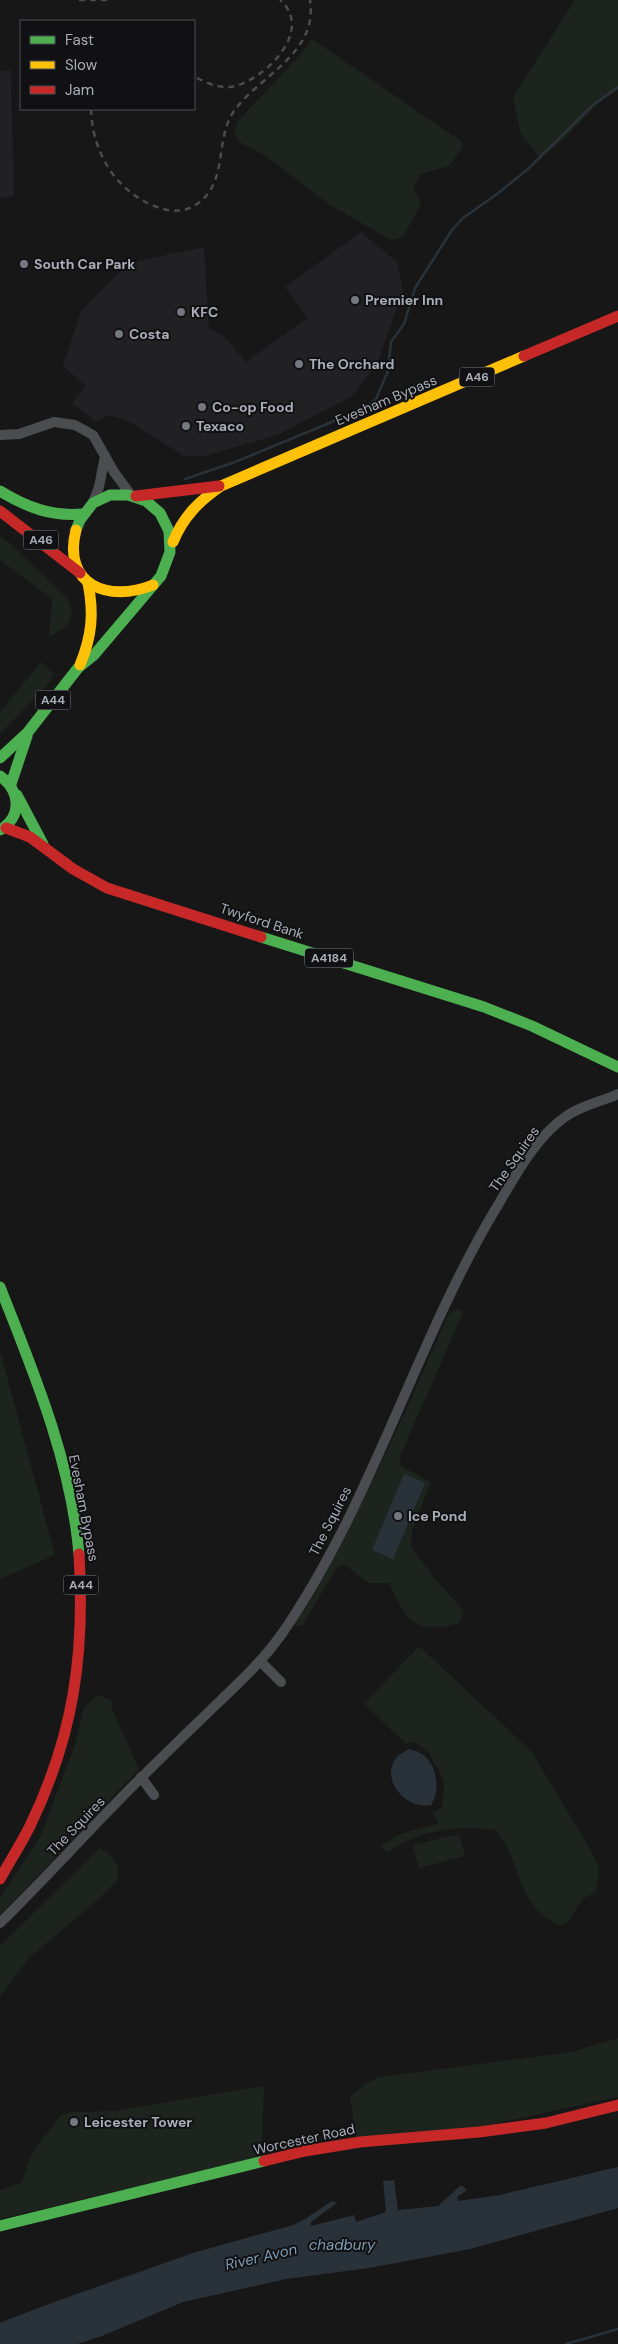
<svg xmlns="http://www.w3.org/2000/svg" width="618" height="2344" font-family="'DM Sans',sans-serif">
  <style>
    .built { fill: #212123 }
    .green { fill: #1d241e }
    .water { fill: #2a3239 }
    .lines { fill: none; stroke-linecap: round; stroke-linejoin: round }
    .stream { stroke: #2a3239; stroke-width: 2.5 }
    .street { stroke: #4b4c50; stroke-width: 10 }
    .fast { stroke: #4caf50; stroke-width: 11 }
    .slow { stroke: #ffc107; stroke-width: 11 }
    .jam { stroke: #c62828; stroke-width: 11 }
    .rail { stroke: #4b4c4f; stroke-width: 2.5; stroke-dasharray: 6 5; stroke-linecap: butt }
    .poi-dot { fill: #757880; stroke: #111113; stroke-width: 2 }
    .labels { text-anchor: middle; stroke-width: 4; stroke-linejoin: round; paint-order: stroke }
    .shield { fill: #111113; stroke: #7b7e86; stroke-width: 1 }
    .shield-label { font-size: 12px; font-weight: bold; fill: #a8adb8 }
    .poi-label { font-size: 14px; font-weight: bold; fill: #a8adb8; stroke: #111113; text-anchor: start }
    .street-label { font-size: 14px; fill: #a8adb8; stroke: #111113 }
    .water-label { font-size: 15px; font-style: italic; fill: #7f9bb3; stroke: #111113 }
  </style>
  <rect width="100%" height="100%" fill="#171717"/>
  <g class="built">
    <path d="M11,70L14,196L0,198V71Z"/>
    <path d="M361,232L397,262L403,291L377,365L351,397L277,435L205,456H184L128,421L108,415L96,422L72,403L86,386L63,366L81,311L128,263L204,247L209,329L224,336L246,362L307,318L285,287Z"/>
  </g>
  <g class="green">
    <path d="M575,0H618V90L598,103L563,140L540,158L521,134L513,97Z"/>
    <path d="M312,39L461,141L463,147L449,166L421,174L413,187L421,204L403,237L391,240L330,205L263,154L241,143L234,133L238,121L299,56Z"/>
    <path d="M0,536L11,544L68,599L72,613L67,626L49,637L52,599L0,560Z"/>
    <path d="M41,662L54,674L50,682L0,734V712Z"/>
    <path d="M458,1308L462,1311V1315L400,1456L401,1466L431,1482L412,1530L411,1547L434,1578L464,1611L459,1623C414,1635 407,1622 389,1583H369L345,1565L337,1567L302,1626H296L294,1623C355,1525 402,1421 448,1315Z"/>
    <path d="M0,1351L55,1555L0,1579Z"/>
    <path d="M419,1646L531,1751L592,1852L599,1869L596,1892L582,1899L569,1921L561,1926C513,1905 525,1864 495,1830C459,1825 418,1830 388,1852L380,1846L401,1834L439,1823L433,1813L442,1807L444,1781L429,1753L415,1742L405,1743L364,1704Z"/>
    <path d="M98,1695L113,1701L112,1709L139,1769L0,1916V1898L41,1835L74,1748L84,1708Z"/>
    <path d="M459,1834L465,1856L419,1868L413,1845Z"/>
    <path d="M100,1848L112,1856L118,1868L117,1881L94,1903L30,1957L0,1996V1946Z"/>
    <path d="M618,2038V2097L479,2127L356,2138L350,2097L364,2085L379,2077L571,2052Z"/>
    <path d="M262,2086L264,2089L261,2157L0,2219V2190L21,2183L32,2153L61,2115L70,2112L114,2111Z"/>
  </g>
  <g class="water">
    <path d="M404,1474L425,1483L393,1559L372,1550Z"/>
    <path d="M409,1749C412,1750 417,1751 420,1753C437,1761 441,1791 431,1805C409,1810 382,1784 394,1761C396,1756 404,1752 409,1749Z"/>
    <path d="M618,2167V2208L470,2249L369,2268L286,2279L183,2302L102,2336L77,2344H0V2323L43,2306L193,2253L293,2225L305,2219L332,2201L337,2203L311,2222V2226L354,2215L356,2222L386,2212L383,2181L394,2180L398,2210L438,2206L461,2185L467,2190L457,2197L458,2201L500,2195Z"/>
  </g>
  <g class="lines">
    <g class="stream">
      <path d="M185,479L235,462L327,424L368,406L376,399L388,371L391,342L404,324L415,288L452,230L463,218L497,194L528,169L592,106L618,87"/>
      <path d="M566,2344L618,2329"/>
    </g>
    <g class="street">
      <path d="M0,435L19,434L54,422L75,425L93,435L114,472L131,495"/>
      <path d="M93,502L99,487L105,456"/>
      <path d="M261,1662L281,1682"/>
      <path d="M141,1777L154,1795"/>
      <path d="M0,1923C49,1875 95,1823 144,1775C169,1750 195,1725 220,1701C242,1680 263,1660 281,1635C372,1504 414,1346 495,1210C514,1178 534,1139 565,1117C581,1105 601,1102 618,1094"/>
    </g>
    <g class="fast">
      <path d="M0,491C26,507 52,517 83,514"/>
      <path d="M0,758L28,732L78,668L94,655L161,576L170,552L169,531L160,513L146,501L128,495H110L93,503L80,520L76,530"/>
      <path d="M0,776C20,791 23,816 0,830"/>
      <path d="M11,784L27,736"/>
      <path d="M17,795L43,844"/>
      <path d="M261,937L484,1007L532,1026L618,1067"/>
      <path d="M0,1287C34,1373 71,1461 79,1554"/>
      <path d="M0,2226L264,2161"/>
    </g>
    <g class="slow">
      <path d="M76,530C62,585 108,603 153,585"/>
      <path d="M173,542C183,517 199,501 221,486L524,356"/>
      <path d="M80,665C92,636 94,613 88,583"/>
    </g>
    <g class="jam">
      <path d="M524,356L618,316"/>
      <path d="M136,496L219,486"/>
      <path d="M0,511L80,573"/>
      <path d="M6,828L30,837L73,869L107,888L261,937"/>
      <path d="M0,1879C10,1861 21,1844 30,1826C74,1735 85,1654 79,1554"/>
      <path d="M264,2161L305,2151L360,2142L479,2132L546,2123L618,2105"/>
    </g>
    <g class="rail">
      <path d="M79,0H109"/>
      <path d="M197,78C207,83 218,88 230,87C262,83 316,31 280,0"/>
      <path d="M91,109C92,153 117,194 160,208C173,212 185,212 197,204C229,182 214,140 234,111C261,74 318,54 310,0"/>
    </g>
  </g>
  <g class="poi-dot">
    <circle cx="24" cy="264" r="5"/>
    <circle cx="355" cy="300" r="5"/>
    <circle cx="181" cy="312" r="5"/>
    <circle cx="119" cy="334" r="5"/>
    <circle cx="299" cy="364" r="5"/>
    <circle cx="202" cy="407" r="5"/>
    <circle cx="186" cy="426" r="5"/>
    <circle cx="398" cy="1516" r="5"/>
    <circle cx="74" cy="2122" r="5"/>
  </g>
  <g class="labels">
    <g class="shield">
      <rect x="459.5" y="367.5" width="35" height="19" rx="4"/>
      <rect x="23.5" y="530.5" width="35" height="19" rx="4"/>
      <rect x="35.5" y="690.5" width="35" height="19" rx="4"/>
      <rect x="305" y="948.5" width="48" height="19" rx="4"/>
      <rect x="63.5" y="1575.5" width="35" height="19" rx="4"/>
    </g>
    <g class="shield-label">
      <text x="477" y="381">A46</text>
      <text x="41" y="544">A46</text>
      <text x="53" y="704">A44</text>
      <text x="329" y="962">A4184</text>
      <text x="81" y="1589">A44</text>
    </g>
    <g class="poi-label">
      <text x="34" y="269">South Car Park</text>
      <text x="365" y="305">Premier Inn</text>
      <text x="191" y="317">KFC</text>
      <text x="129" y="339">Costa</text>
      <text x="309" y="369">The Orchard</text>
      <text x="212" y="412">Co-op Food</text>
      <text x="196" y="431">Texaco</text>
      <text x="408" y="1521">Ice Pond</text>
      <text x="84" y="2127">Leicester Tower</text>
    </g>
    <g class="street-label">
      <text transform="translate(386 400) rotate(-23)" y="5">Evesham Bypass</text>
      <text transform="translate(262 921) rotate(18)" y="5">Twyford Bank</text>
      <text transform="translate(514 1159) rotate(-55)" y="5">The Squires</text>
      <text transform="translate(84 1508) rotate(79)" y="5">Evesham Bypass</text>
      <text transform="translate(330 1521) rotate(-63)" y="5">The Squires</text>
      <text transform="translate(76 1826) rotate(-46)" y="5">The Squires</text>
      <text transform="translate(304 2139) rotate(-12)" y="5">Worcester Road</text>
    </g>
    <g class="water-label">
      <text x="342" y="2250">chadbury</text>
      <text transform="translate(261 2257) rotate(-13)" y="5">River Avon</text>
    </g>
  </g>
  <rect x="20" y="20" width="175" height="90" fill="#111113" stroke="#4d4f55"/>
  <rect x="30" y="36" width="25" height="8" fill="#4caf50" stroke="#4d4f55"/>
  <text x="65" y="45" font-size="15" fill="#a8adb8">Fast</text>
  <rect x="30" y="61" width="25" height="8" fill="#ffc107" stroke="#4d4f55"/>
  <text x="65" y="70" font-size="15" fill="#a8adb8">Slow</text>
  <rect x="30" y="86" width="25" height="8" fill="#c62828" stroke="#4d4f55"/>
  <text x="65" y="95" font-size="15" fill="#a8adb8">Jam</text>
</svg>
